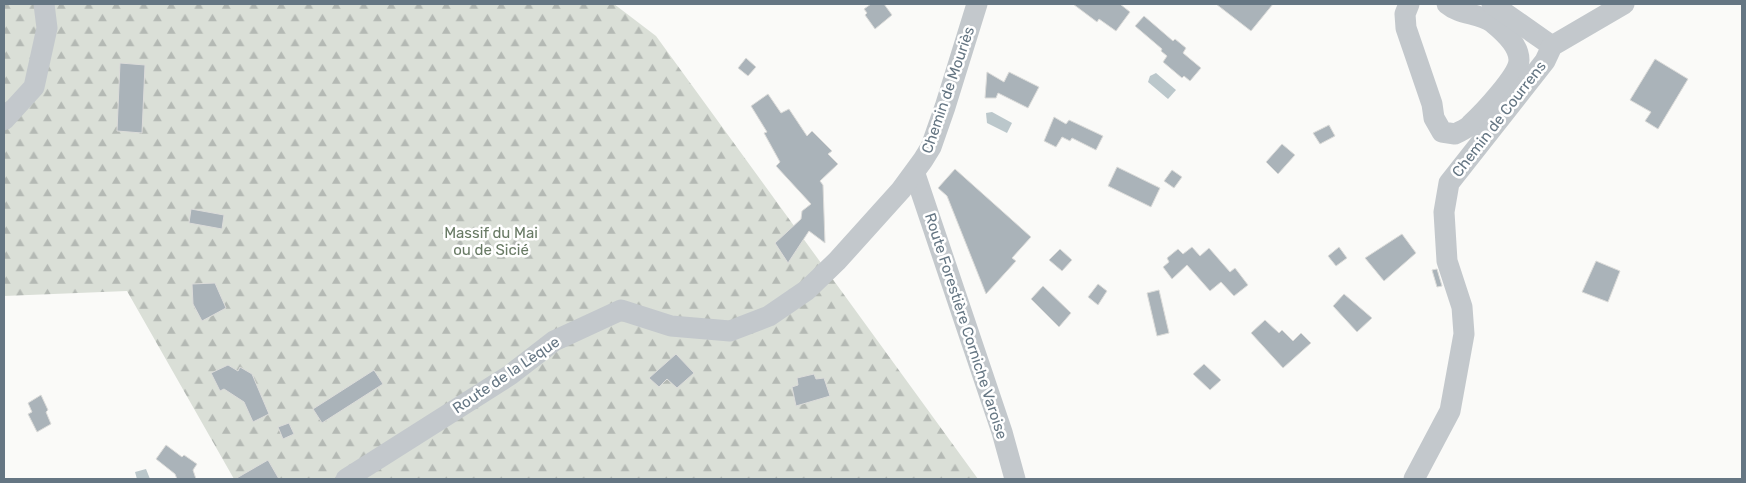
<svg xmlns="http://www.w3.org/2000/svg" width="1746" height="483" font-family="Rubik,sans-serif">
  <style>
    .forest { fill: url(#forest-firs) }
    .water { fill: #bbc7cb }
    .building { fill: #aab3b9; stroke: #dcdcda }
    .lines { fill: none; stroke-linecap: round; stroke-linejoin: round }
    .minor { stroke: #c3c8cc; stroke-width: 21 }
    .labels { text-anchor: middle; stroke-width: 5; stroke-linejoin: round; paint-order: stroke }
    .street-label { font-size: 15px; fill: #657683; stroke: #fff }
    .park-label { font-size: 15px; fill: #687a64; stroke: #fff }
  </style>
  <defs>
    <pattern id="forest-firs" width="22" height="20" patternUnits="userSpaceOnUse" patternTransform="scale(1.25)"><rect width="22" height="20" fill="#dadfd7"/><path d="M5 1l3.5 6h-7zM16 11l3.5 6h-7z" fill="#b4b9b4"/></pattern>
  </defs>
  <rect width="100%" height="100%" fill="#fafaf8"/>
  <path class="forest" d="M4,4H614L656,36L978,479H234L127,291L4,296Z"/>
  <g class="water">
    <path d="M1156,73L1176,90L1168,99L1148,82L1150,76Z"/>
    <path d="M992,112L1012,123L1007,133L987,123L986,113Z"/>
    <path d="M146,469L150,479H137L135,472Z"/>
  </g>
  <g class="building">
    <path d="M871,4H884L892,15L875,29L865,15L867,13L864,9Z"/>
    <path d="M1073,4H1120L1130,12L1116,31L1099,19L1097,22Z"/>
    <path d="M1216,4H1273L1251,31Z"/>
    <path d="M1144,16L1173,41L1175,39L1186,48L1183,53L1201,68L1190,81L1184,76L1182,78L1163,62L1167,56L1161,51L1162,49L1135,26Z"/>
    <path d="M746,58L756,67L748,76L738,68Z"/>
    <path d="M1655,59L1688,79L1658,129L1645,121L1651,112L1630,100Z"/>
    <path d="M120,63L145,65L142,133L117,131Z"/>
    <path d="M987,72L1004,82L1009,72L1039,87L1028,108L998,93L996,98H985Z"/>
    <path d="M768,94L781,113L789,109L807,136L812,131L832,151L828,154L838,164L820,181L823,185L825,243L809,231L788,263L775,243L801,219L802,211L811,204L776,166L780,162L764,133L767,132L751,106Z"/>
    <path d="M1054,117L1066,124L1069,120L1103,136L1096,150L1072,138L1070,141L1062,137L1056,147L1044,141Z"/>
    <path d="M1329,125L1335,136L1320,144L1313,133Z"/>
    <path d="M1282,144L1295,155L1278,174L1266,162Z"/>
    <path d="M1117,167L1160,188L1151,207L1108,186Z"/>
    <path d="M955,169L1031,237L1012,258L1016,261L986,294L947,196L938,188Z"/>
    <path d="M1172,170L1182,177L1174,188L1164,181Z"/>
    <path d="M191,209L224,215L222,229L189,223Z"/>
    <path d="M1402,234L1416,253L1384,281L1365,258Z"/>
    <path d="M1192,247L1200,256L1209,248L1230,272L1235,268L1248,285L1234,296L1221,282L1210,291L1187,265L1172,279L1163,267L1169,262L1167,258L1178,249L1183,254Z"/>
    <path d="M1339,247L1347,258L1336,266L1328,256Z"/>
    <path d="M1060,249L1072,260L1062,271L1049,260Z"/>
    <path d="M1596,261L1620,271L1608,302L1582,292Z"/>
    <path d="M1437,269L1442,286L1437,287L1432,270Z"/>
    <path d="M215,283L226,308L202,321L193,304L192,284Z"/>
    <path d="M1098,284L1107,291L1098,305L1088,297Z"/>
    <path d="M1043,286L1071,313L1059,327L1031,299Z"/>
    <path d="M1159,290L1169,333L1157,336L1147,293Z"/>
    <path d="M1344,294L1372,318L1357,332L1333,306Z"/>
    <path d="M1265,320L1279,333L1282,330L1293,341L1301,333L1311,343L1283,368L1251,333Z"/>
    <path d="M676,354L694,373L677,388L667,379L659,387L649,378Z"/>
    <path d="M1204,364L1221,380L1210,390L1193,374Z"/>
    <path d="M228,365L238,371L240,367L252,374L269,414L253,422L244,402L224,389L220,391L211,373Z"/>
    <path d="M374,370L383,384L322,423L313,409Z"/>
    <path d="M814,374L816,379L824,378L830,396L796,406L792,387L798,385L797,378Z"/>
    <path d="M41,395L48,410L46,412L51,424L37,432L28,414L32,412L28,403Z"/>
    <path d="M289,423L294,434L283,439L278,427Z"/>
    <path d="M166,445L182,457L184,455L197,464L193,470L196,479H177L175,474L156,459Z"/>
    <path d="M268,460L279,479H235Z"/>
  </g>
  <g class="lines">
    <g class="minor">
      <path d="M1409,4L1405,14L1406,28L1432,104L1434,118L1442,132L1455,134C1460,131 1467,129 1471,124C1483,113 1519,75 1519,60C1519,45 1504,32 1493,23C1480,13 1460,15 1447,4"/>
      <path d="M1492,4L1552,46"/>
      <path d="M4,120L34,87L47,28L44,4"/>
      <path d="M915,174L1002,432L1015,479"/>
      <path d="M346,479L510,375L554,341L621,310L671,326L730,331L769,316L807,290L837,261L901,190L923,160L931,147L945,107L977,4"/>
      <path d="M1414,479L1450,411L1464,334L1462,307L1447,261L1444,212L1449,183L1545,61L1552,46L1624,4"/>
    </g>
  </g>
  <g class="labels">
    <g class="street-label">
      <text transform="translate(948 90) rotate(-71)" y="5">Chemin de Mouriès</text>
      <text transform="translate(1499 119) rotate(-52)" y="5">Chemin de Courrens</text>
      <text transform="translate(966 326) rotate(72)" y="5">Route Forestière Corniche Varoise</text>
      <text transform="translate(506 375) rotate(-34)" y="5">Route de la Lèque</text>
    </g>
    <g class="park-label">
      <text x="491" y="238">Massif du Mai<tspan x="491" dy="17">ou de Sicié</tspan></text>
    </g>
  </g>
  <rect width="1746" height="483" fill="none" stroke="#657683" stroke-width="10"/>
</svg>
